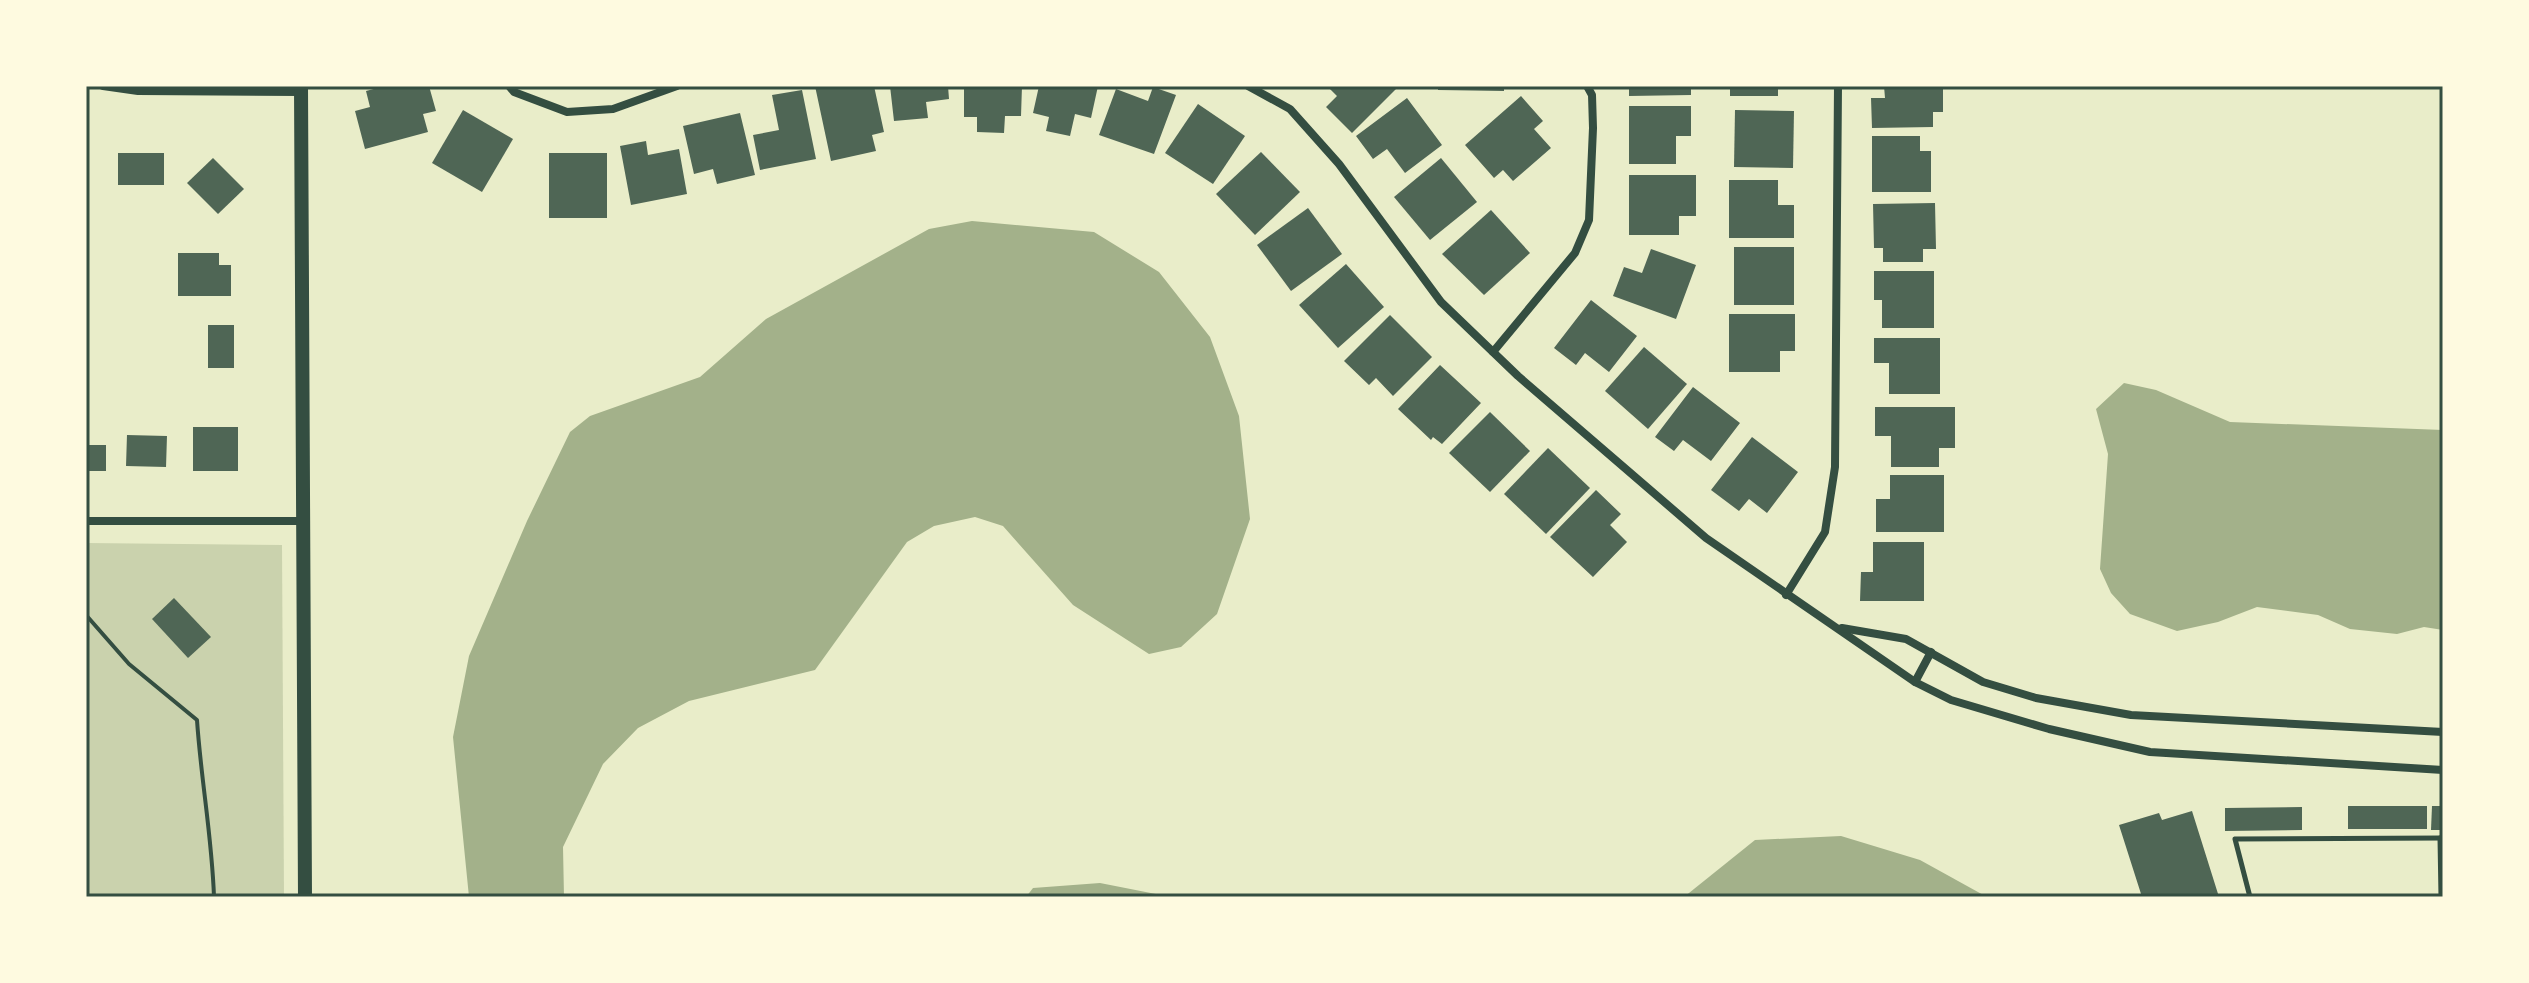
<svg xmlns="http://www.w3.org/2000/svg" width="2529" height="983" font-family="'Sofia Sans Condensed',sans-serif">
  <style>
    .green { fill: #cad2ad }
    .water { fill: #a3b18a }
    .building { fill: #4f6655 }
    .lines { fill: none; stroke-linecap: round; stroke-linejoin: round }
    .path { stroke: #344e41; stroke-width: 4 }
    .service { stroke: #344e41; stroke-width: 5 }
    .minor { stroke: #344e41; stroke-width: 8 }
    .tertiary { stroke: #344e41; stroke-width: 14 }
    .neatline { fill: none; stroke: #344e41; stroke-width: 3 }
  </style>
  <rect width="100%" height="100%" fill="#e9edc9"/>
  <path class="green" d="M86,543L282,545L284,897H86Z"/>
  <g class="water">
    <path d="M972,221L1094,232L1159,272L1210,337L1239,416L1250,519L1217,614L1181,647L1149,654L1073,605L1003,526L975,517L934,526L907,542L815,670L689,701L638,728L603,764L563,847L564,897H469L453,737L469,656L527,521L570,432L590,416L700,377L766,319L929,229Z"/>
    <path d="M2124,383L2156,390L2230,422L2443,430V630L2424,627L2397,634L2350,629L2318,615L2257,607L2218,622L2177,631L2130,614L2111,593L2100,569L2108,454L2096,409Z"/>
    <path d="M1841,836L1920,860L1987,897H1684L1755,840Z"/>
    <path d="M1100,883L1171,897H1026L1033,888Z"/>
  </g>
  <g class="building">
    <path d="M385,86H429L436,111L423,114L428,132L365,149L355,111L370,107L366,91Z"/>
    <path d="M815,86H874L884,132L872,135L876,151L831,161Z"/>
    <path d="M890,86H948L949,99L926,102L928,118L894,121Z"/>
    <path d="M964,86H1022L1021,116H1005L1004,133L977,132V117H964Z"/>
    <path d="M1039,86H1098L1091,118L1075,114L1070,136L1046,131L1049,117L1033,113Z"/>
    <path d="M1327,86H1399L1352,133L1326,107L1337,96Z"/>
    <path d="M1438,86H1504V91L1438,90Z"/>
    <path d="M1629,86H1691V95L1629,96Z"/>
    <rect x="1730" y="86" width="48" height="10"/>
    <path d="M1884,86H1943V112H1933V127L1872,128L1871,98H1885Z"/>
    <path d="M1153,87L1176,95L1154,154L1099,135L1116,89L1148,101Z"/>
    <path d="M802,90L816,159L760,170L753,135L779,130L772,95Z"/>
    <path d="M1521,96L1543,121L1534,129L1551,148L1513,181L1503,170L1494,178L1465,145Z"/>
    <path d="M1407,98L1442,145L1405,173L1387,149L1373,159L1356,136Z"/>
    <path d="M1198,104L1245,136L1213,184L1165,153Z"/>
    <path d="M1629,106H1691V136H1676V164H1629Z"/>
    <path d="M463,110L513,139L482,192L432,163Z"/>
    <path d="M1735,110L1794,111L1793,168L1734,167Z"/>
    <path d="M740,113L755,175L717,184L713,169L694,174L683,126Z"/>
    <path d="M1872,136H1920V151H1931V192H1872Z"/>
    <path d="M646,141L648,155L679,149L687,194L631,205L620,146Z"/>
    <path d="M1261,152L1300,192L1255,235L1216,194Z"/>
    <rect x="118" y="153" width="46" height="32"/>
    <rect x="549" y="153" width="58" height="65"/>
    <path d="M213,158L244,189L218,214L187,183Z"/>
    <path d="M1441,158L1477,202L1430,240L1394,197Z"/>
    <path d="M1629,175H1696V216H1679V235H1629Z"/>
    <path d="M1729,180H1778V205H1794V238H1729Z"/>
    <path d="M1935,203L1936,249H1923V262H1883V248H1874L1873,204Z"/>
    <path d="M1308,208L1342,254L1291,291L1257,245Z"/>
    <path d="M1491,210L1530,253L1484,295L1442,254Z"/>
    <rect x="1734" y="247" width="60" height="58"/>
    <path d="M1651,249L1696,265L1676,319L1613,296L1624,267L1642,273Z"/>
    <path d="M178,253H219V265H231V296H178Z"/>
    <path d="M1346,264L1384,307L1338,348L1299,305Z"/>
    <path d="M1874,271H1934V328H1882V300H1874Z"/>
    <path d="M1591,300L1637,336L1609,372L1585,353L1576,365L1554,348Z"/>
    <path d="M1729,314H1795V351H1780V372H1729Z"/>
    <path d="M1390,315L1432,357L1393,396L1376,378L1369,385L1344,361Z"/>
    <rect x="208" y="325" width="26" height="43"/>
    <path d="M1874,338H1940V394H1889V363H1874Z"/>
    <path d="M1644,347L1687,384L1648,429L1605,391Z"/>
    <path d="M1440,365L1481,403L1442,444L1433,437L1431,440L1398,409Z"/>
    <path d="M1693,387L1740,423L1711,461L1683,440L1674,451L1655,437Z"/>
    <path d="M1875,407H1955V448H1939V467H1891V436H1875Z"/>
    <path d="M1490,412L1530,451L1490,492L1449,453Z"/>
    <rect x="193" y="427" width="45" height="44"/>
    <path d="M127,435L167,436L166,467L126,466Z"/>
    <path d="M1752,437L1798,472L1767,513L1749,499L1739,511L1711,490Z"/>
    <rect x="86" y="445" width="20" height="26"/>
    <path d="M1548,448L1590,488L1546,534L1504,494Z"/>
    <path d="M1890,475H1944V532H1876V499H1890Z"/>
    <path d="M1596,490L1621,514L1610,525L1627,542L1593,577L1550,537Z"/>
    <path d="M1873,542H1924V601H1860L1861,572H1873Z"/>
    <path d="M174,598L211,637L188,658L152,619Z"/>
    <rect x="2348" y="806" width="79" height="23"/>
    <path d="M2432,806H2443V830H2431Z"/>
    <path d="M2302,807V830L2225,831V808Z"/>
    <path d="M2192,811L2219,897H2142L2119,825L2159,813L2162,820Z"/>
  </g>
  <g class="lines">
    <path class="path" d="M86,615L129,664L197,720C201,780 212,837 214,897"/>
    <g class="service">
      <path d="M2440,838L2441,897"/>
      <path d="M2250,897L2235,839L2443,838"/>
    </g>
    <g class="minor">
      <path d="M103,86L138,91L301,92"/>
      <path d="M509,86L514,92L567,112L613,109L677,86"/>
      <path d="M1248,86L1290,109L1339,164L1441,302L1518,376L1706,538L1915,682L1951,700L2049,729L2150,752L2443,770"/>
      <path d="M1493,352L1575,253L1589,220L1593,128L1592,95L1587,86"/>
      <path d="M86,521H302"/>
      <path d="M1786,595L1825,532L1835,467L1838,86"/>
      <path d="M1842,628L1906,639L1983,682L2036,698L2131,715L2443,732"/>
      <path d="M1915,682L1931,652"/>
    </g>
    <path class="tertiary" d="M301,86L305,897"/>
  </g>
  <rect width="2529" height="983" fill="none" stroke="#fefae0" stroke-width="176"/>
  <rect x="88" y="88" width="2353" height="807" class="neatline"/>
</svg>
